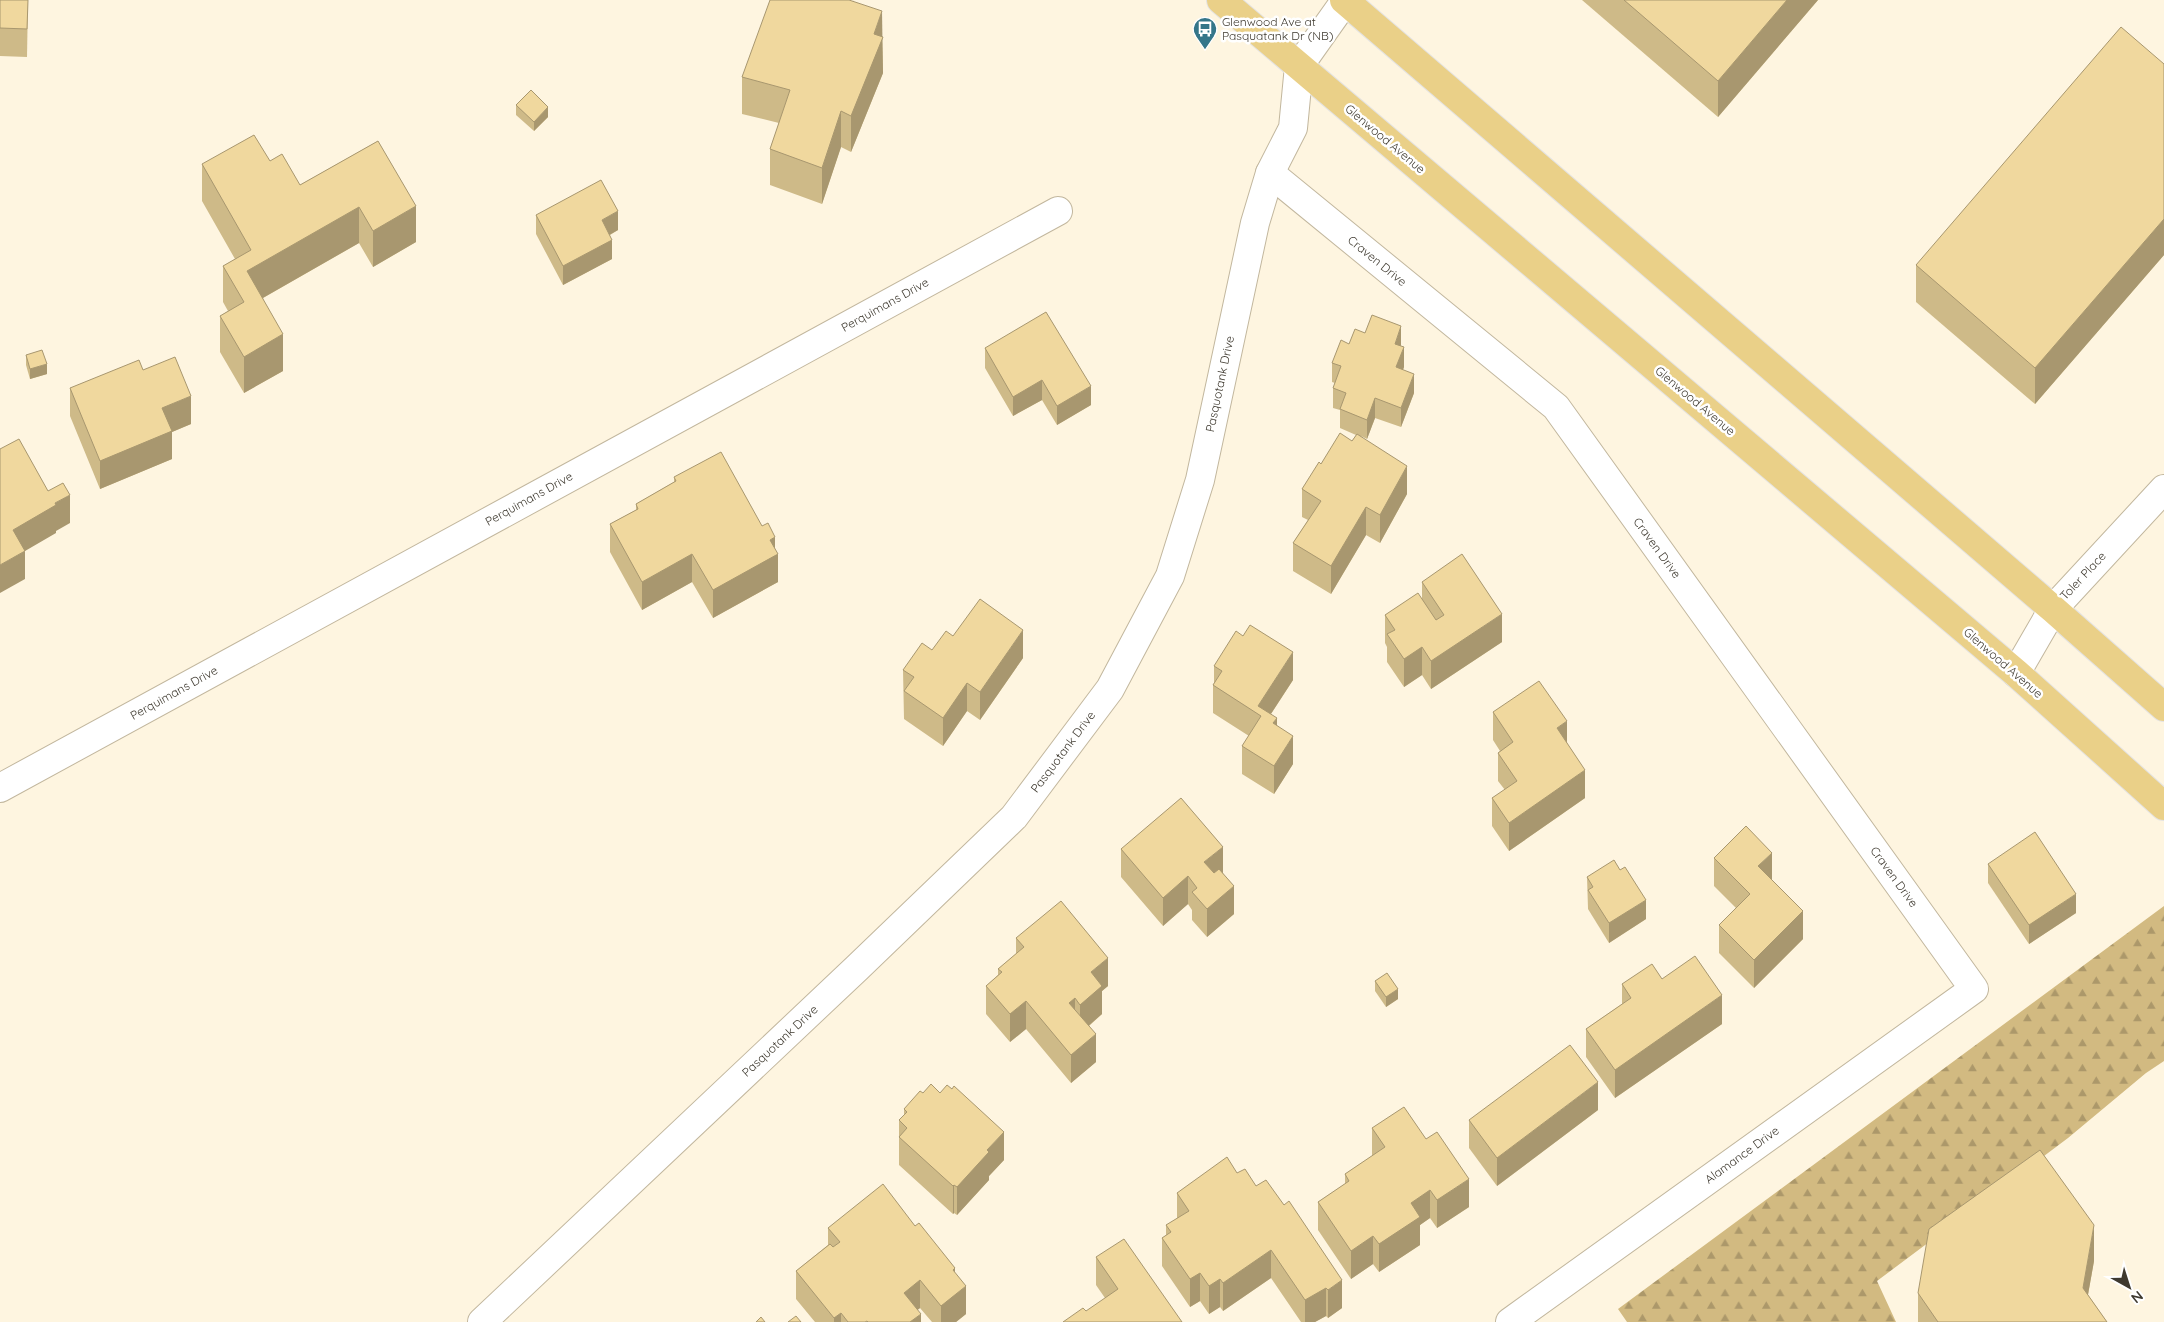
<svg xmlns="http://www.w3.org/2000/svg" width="2164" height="1322" font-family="Quicksand,sans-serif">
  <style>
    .forest { fill: url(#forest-firs) }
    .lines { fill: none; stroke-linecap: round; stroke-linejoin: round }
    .minor-casing { stroke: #c2b79e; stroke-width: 30 }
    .major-casing { stroke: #e4e3e2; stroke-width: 30 }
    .minor { stroke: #fff; stroke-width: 28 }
    .major { stroke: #ead088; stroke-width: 28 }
    .wall { fill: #ceba88 }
    .shaded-wall { fill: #a8976f }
    .building { fill: #f0d89e; stroke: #a8976f }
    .labels { text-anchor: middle; stroke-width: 5; stroke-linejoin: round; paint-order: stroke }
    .poi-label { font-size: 12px; fill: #3e392f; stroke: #fff; text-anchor: start }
    .street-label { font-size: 12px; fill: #3e392f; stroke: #fff }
  </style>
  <defs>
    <pattern id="forest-firs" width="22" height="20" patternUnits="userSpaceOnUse" patternTransform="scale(1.25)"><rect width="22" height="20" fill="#d2ba81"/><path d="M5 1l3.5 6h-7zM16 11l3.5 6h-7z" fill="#ac986a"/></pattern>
  </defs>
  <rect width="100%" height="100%" fill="#fef5e0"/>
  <path class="forest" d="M2164,906V1061L2146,1073L2068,1138L1877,1281L1896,1322H1627L1618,1309Z"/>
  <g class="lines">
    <g class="minor-casing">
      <g id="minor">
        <path d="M1270,173L1556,407L1974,989L1510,1322"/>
        <path d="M2016,673L2053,609L2164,489"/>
        <path d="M0,788L1058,211"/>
        <path d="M482,1322L857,968L1014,817L1110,689L1170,576L1200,480L1255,223L1270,173L1293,128L1299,66L1345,1"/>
      </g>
    </g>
    <g class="major-casing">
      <g id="major">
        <path d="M1221,0L2016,673L2164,806"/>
        <path d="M1344,0L2053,609L2164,707"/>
      </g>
    </g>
    <use href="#minor" class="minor"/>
    <use href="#major" class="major"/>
  </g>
  <g class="wall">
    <path d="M0,0H28L27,57L0,56Z"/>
    <path d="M854,0L853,1L882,37L883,73L851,152L841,147L822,204L770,185V149L779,123L742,114V77Z"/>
    <path d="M1582,0H1818L1718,117Z"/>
    <path d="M2164,64V255L2035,404L1916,302V265Z"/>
    <path d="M516,105L548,117L534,131L516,115Z"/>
    <path d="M378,141L416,242L373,267L359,243L263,298L283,371L244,393L220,352V316L228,311L223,302V266L235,259L202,201V164L270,161L300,185Z"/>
    <path d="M536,215L618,230L610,235L612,259L563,285L536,234Z"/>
    <path d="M1365,333L1401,345L1404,367L1403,370L1414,393L1401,427L1375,418L1367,439L1361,436L1407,494L1380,543L1366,535L1331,594L1293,571V543L1308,520L1302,517V489L1321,464L1352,441L1356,435L1340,428V410L1333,408V388L1335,383L1332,382V363L1349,344Z"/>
    <path d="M985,348L1091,405L1057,425L1042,400L1013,416L985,368Z"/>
    <path d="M26,355L47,374L30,379L26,365Z"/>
    <path d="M143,370L191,424L172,432V459L100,489L70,416V388Z"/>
    <path d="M674,477L775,550L778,582L713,618L692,582L642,610L610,552V524L636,510V504L674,482Z"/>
    <path d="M1422,582L1502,642L1431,689L1422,675L1404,687L1387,662V647L1385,643V615L1422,598Z"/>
    <path d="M953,636L1023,658L980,720L967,711L943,746L904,719L903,670Z"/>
    <path d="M1214,666L1293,680L1271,714L1277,725L1293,764L1274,794L1242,774V746L1249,736L1213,713V685L1214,683Z"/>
    <path d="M1493,712L1567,743L1585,798L1509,851L1492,826V798L1505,790L1498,781V753L1500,751L1493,740Z"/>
    <path d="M1121,849L1223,873L1234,914L1207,937L1192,920V910L1188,904L1163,926L1121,877Z"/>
    <path d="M1714,858L1772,880L1803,939L1754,988L1719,953V925L1736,908L1714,886Z"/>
    <path d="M1988,864L2076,913L2029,944L1988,883Z"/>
    <path d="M1587,877L1646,919L1609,943L1588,909Z"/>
    <path d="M1016,938L1108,986L1102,991V1014L1089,1026L1096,1062L1071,1083L1026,1029L1010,1042L986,1014V986L998,975V969L1016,954Z"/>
    <path d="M1662,979L1722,1024L1615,1098L1586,1057V1029L1622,1004V984Z"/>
    <path d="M1375,981L1398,999L1386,1007L1375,991Z"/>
    <path d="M904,1109L1004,1160L989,1176V1180L957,1215L954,1213L953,1214L899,1165V1120L904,1115Z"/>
    <path d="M1598,1110L1497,1186L1469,1148V1120Z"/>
    <path d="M1372,1128L1469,1207L1437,1228L1430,1218L1420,1225V1245L1379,1272L1373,1264L1351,1279L1318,1230V1202L1345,1184V1174L1372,1156Z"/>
    <path d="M1237,1173L1256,1186L1342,1308L1328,1318L1326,1316L1315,1322H1301L1271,1278L1223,1311L1220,1307L1209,1314L1200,1301L1190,1307L1162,1266V1238L1166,1235V1225L1177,1219V1193Z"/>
    <path d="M915,1226L955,1273L966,1314L956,1322H932L920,1308L917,1310L921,1322H815L796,1299V1271L828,1245V1228Z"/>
    <path d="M1096,1257L1182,1322L1105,1298L1096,1285Z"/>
    <path d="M2094,1261L2088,1295L2107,1322H1918V1293Z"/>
  </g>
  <g class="shaded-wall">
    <path d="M1787,0H1818L1718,117V81Z"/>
    <path d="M882,11L883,73L851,152V116L874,34Z"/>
    <path d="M548,107V117L534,131V122Z"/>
    <path d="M841,111V147L822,204V168Z"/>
    <path d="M416,206V242L373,267V231Z"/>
    <path d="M359,207V243L247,307V271Z"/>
    <path d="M618,211V230L602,239V220Z"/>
    <path d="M2164,219V255L2035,404V368Z"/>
    <path d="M612,240V259L563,285V266Z"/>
    <path d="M1401,326V345L1395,363V344Z"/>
    <path d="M283,334V371L244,393V357Z"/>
    <path d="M1404,347V367L1396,386V367Z"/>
    <path d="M47,364V374L30,379V369Z"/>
    <path d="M1414,374V393L1401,427V408Z"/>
    <path d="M1042,380V400L1013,416V397Z"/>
    <path d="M1091,386V405L1057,425V406Z"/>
    <path d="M191,396V424L172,432V459L100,489V461L162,408Z"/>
    <path d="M1375,398V418L1367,439V420Z"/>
    <path d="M1407,466V494L1380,543V515Z"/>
    <path d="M70,495V523L56,531V533L13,558V530L55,503Z"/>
    <path d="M1366,507V535L1331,594V566Z"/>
    <path d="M775,537V555L778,554V582L713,618V590L770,540Z"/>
    <path d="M25,551V579L0,593V565Z"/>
    <path d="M692,554V582L642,610V582Z"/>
    <path d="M1502,614V642L1431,689V661Z"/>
    <path d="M1023,630V658L980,720V692Z"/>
    <path d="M1422,647V675L1404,687V659Z"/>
    <path d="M1293,652V680L1261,729V716L1258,706Z"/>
    <path d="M967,683V711L943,746V718Z"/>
    <path d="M1277,718V746L1273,723Z"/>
    <path d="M1567,721V749L1557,728Z"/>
    <path d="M1293,736V764L1274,794V766Z"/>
    <path d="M1585,770V798L1509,851V823Z"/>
    <path d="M1223,847V875L1204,890V862Z"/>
    <path d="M1772,853V881L1758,866Z"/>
    <path d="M1188,876V904L1163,926V898Z"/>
    <path d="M1234,886V914L1207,937V909Z"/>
    <path d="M2076,894V913L2029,944V925Z"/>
    <path d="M1646,900V919L1609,943V923Z"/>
    <path d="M1803,911V939L1754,988V960Z"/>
    <path d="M1108,958V986L1102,991V1014L1080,1033V1005L1091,972Z"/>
    <path d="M1398,989V999L1386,1007V997Z"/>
    <path d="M1722,995V1024L1615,1098V1070Z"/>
    <path d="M1075,998V1026L1069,1003Z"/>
    <path d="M1026,1001V1029L1010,1042V1014Z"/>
    <path d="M1096,1034V1062L1071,1083V1055Z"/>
    <path d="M1598,1082V1110L1497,1186V1158Z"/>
    <path d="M1004,1132V1160L989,1176V1180L957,1215V1187L987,1150Z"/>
    <path d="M1469,1179V1207L1437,1228V1200Z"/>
    <path d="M954,1185V1213L953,1214V1186Z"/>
    <path d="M1430,1190V1218L1420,1225V1245L1379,1272V1244L1411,1203Z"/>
    <path d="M2094,1225V1261L2083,1322V1288Z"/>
    <path d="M1373,1236V1264L1351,1279V1251Z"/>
    <path d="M1271,1250V1278L1223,1311V1283Z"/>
    <path d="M955,1268V1295L966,1286V1314L956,1322H941V1306L953,1270Z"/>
    <path d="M1200,1273V1301L1190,1307V1279Z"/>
    <path d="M1220,1279V1307L1209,1314V1286Z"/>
    <path d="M920,1280V1308L904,1321V1293Z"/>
    <path d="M1342,1280V1308L1328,1318V1290Z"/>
    <path d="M1326,1288V1316L1315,1322H1305V1300Z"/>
    <path d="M841,1313V1322H834V1318Z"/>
    <path d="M921,1314V1322H910Z"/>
  </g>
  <g class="building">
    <path d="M0,0H28L27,29L0,28Z"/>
    <path d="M770,0H849L882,11L874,34L883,37L851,116L841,111L822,168L770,149L790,90L742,77Z"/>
    <path d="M1624,0H1787L1718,81Z"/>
    <path d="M2121,27L2164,64V219L2035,368L1916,265Z"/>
    <path d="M531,90L548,107L534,122L516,105Z"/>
    <path d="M254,135L270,161L282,154L300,185L378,141L416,206L373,231L359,207L247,271L283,334L244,357L220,316L244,302L223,266L251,250L202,164Z"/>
    <path d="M601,180L618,211L602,220L612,240L563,266L536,215Z"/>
    <path d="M1046,312L1091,386L1057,406L1042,380L1013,397L985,348Z"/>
    <path d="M1372,315L1401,326L1395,344L1404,347L1396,367L1414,374L1401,408L1375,398L1367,420L1340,409L1346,393L1333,388L1341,366L1332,363L1341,340L1349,344L1355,329L1365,333Z"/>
    <path d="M42,350L47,364L30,369L26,355Z"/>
    <path d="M175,357L191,396L162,408L172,431L100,461L70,388L139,360L143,370Z"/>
    <path d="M1340,433L1352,441L1357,434L1407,466L1380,515L1366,507L1331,566L1293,543L1321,501L1302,489L1319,462L1321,464Z"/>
    <path d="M19,439L48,491L63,483L70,495L55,503L56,505L13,530L25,551L0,565V449Z"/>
    <path d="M721,452L762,526L768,523L775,537L770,540L778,554L713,590L692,554L642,582L610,524L638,509L636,504L676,481L674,477Z"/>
    <path d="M1462,554L1502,614L1431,661L1422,647L1404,659L1387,634L1395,630L1385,615L1418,593L1436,620L1444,615L1422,582Z"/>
    <path d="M980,599L1023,630L980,692L967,683L943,718L904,691L914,677L903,670L922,643L932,650L946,631L953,636Z"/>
    <path d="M1250,625L1293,652L1258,706L1277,718L1273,723L1293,736L1274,766L1242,746L1261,716L1213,685L1222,671L1214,666L1236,631L1243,636Z"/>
    <path d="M1539,681L1567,721L1557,728L1585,770L1509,823L1492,798L1517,781L1498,753L1513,742L1493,712Z"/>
    <path d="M1181,798L1223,847L1204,862L1214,873L1219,869L1234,886L1207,909L1192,892L1197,888L1188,876L1163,898L1121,849Z"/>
    <path d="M1746,826L1772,853L1758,866L1803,911L1754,960L1719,925L1750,894L1714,858Z"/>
    <path d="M2035,832L2076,894L2029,925L1988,864Z"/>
    <path d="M1614,860L1620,870L1625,867L1646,900L1609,923L1588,890L1593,887L1587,877Z"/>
    <path d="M1061,901L1108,958L1091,972L1102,986L1080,1005L1075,998L1069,1003L1096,1034L1071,1055L1026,1001L1010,1014L986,986L1002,972L998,969L1024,947L1016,938Z"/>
    <path d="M1695,956L1722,995L1615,1070L1586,1029L1631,998L1622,984L1652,964L1662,979Z"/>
    <path d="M1387,973L1398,989L1386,997L1375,981Z"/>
    <path d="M1570,1045L1598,1082L1497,1158L1469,1120Z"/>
    <path d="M931,1084L940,1093L947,1085L952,1089L954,1086L1004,1132L987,1150L989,1152L957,1187L954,1185L953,1186L899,1137L907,1128L899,1120L907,1112L904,1109L920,1091L923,1093Z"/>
    <path d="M1404,1107L1426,1139L1437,1132L1469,1179L1437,1200L1430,1190L1411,1203L1420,1217L1379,1244L1373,1236L1351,1251L1318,1202L1349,1181L1345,1174L1385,1147L1372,1128Z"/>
    <path d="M2040,1150L2094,1225L2083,1288L2107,1322H1938L1918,1293L1929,1229Z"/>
    <path d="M1227,1157L1237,1173L1245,1169L1256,1186L1266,1180L1284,1205L1289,1201L1342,1280L1328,1290L1326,1288L1305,1300L1271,1250L1223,1283L1220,1279L1209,1286L1200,1273L1190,1279L1162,1238L1171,1232L1166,1225L1189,1211L1177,1193Z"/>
    <path d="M883,1184L915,1226L919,1223L955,1268L953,1270L966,1286L941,1306L920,1280L904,1293L921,1314L910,1322H868L867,1321L865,1322H848L841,1313L834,1318L796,1271L830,1244L833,1247L840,1242L828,1228Z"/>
    <path d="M1124,1239L1182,1322H1063L1083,1308L1086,1311L1118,1289L1096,1257Z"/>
    <path d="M796,1316L801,1322H788Z"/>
    <path d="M761,1317L765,1322H756Z"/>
  </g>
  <defs>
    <g id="bus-pin" transform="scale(1.25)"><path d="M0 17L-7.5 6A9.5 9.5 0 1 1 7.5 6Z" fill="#357689" stroke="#fff"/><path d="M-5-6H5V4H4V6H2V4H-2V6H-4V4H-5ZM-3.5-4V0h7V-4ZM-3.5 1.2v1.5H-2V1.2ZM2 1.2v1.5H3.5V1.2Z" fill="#fff"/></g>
  </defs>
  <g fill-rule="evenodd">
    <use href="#bus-pin" x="1205" y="29"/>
  </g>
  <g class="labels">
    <g class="poi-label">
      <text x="1222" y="26">Glenwood Ave at<tspan x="1222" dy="14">Pasquatank Dr (NB)</tspan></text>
    </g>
    <g class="street-label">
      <text transform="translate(1385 139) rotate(40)" y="4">Glenwood Avenue</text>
      <text transform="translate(1377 261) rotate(39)" y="4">Craven Drive</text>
      <text transform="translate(885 305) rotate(-29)" y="4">Perquimans Drive</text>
      <text transform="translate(1220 384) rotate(-78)" y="4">Pasquotank Drive</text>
      <text transform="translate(1695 401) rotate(40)" y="4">Glenwood Avenue</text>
      <text transform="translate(529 499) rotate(-29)" y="4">Perquimans Drive</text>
      <text transform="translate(1657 548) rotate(54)" y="4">Craven Drive</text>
      <text transform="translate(2083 576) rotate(-47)" y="4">Toler Place</text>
      <text transform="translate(2003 663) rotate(41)" y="4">Glenwood Avenue</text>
      <text transform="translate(174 693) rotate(-29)" y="4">Perquimans Drive</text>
      <text transform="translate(1063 752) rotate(-53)" y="4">Pasquotank Drive</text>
      <text transform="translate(1894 877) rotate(54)" y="4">Craven Drive</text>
      <text transform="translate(780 1041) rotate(-43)" y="4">Pasquotank Drive</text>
      <text transform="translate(1742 1155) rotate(-36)" y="4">Alamance Drive</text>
    </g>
  </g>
  <g transform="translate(2129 1287) rotate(141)" stroke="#ffffff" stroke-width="4" paint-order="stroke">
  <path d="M0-4L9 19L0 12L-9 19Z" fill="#3e392f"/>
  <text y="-8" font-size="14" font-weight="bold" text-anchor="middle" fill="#3e392f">N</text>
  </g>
</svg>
